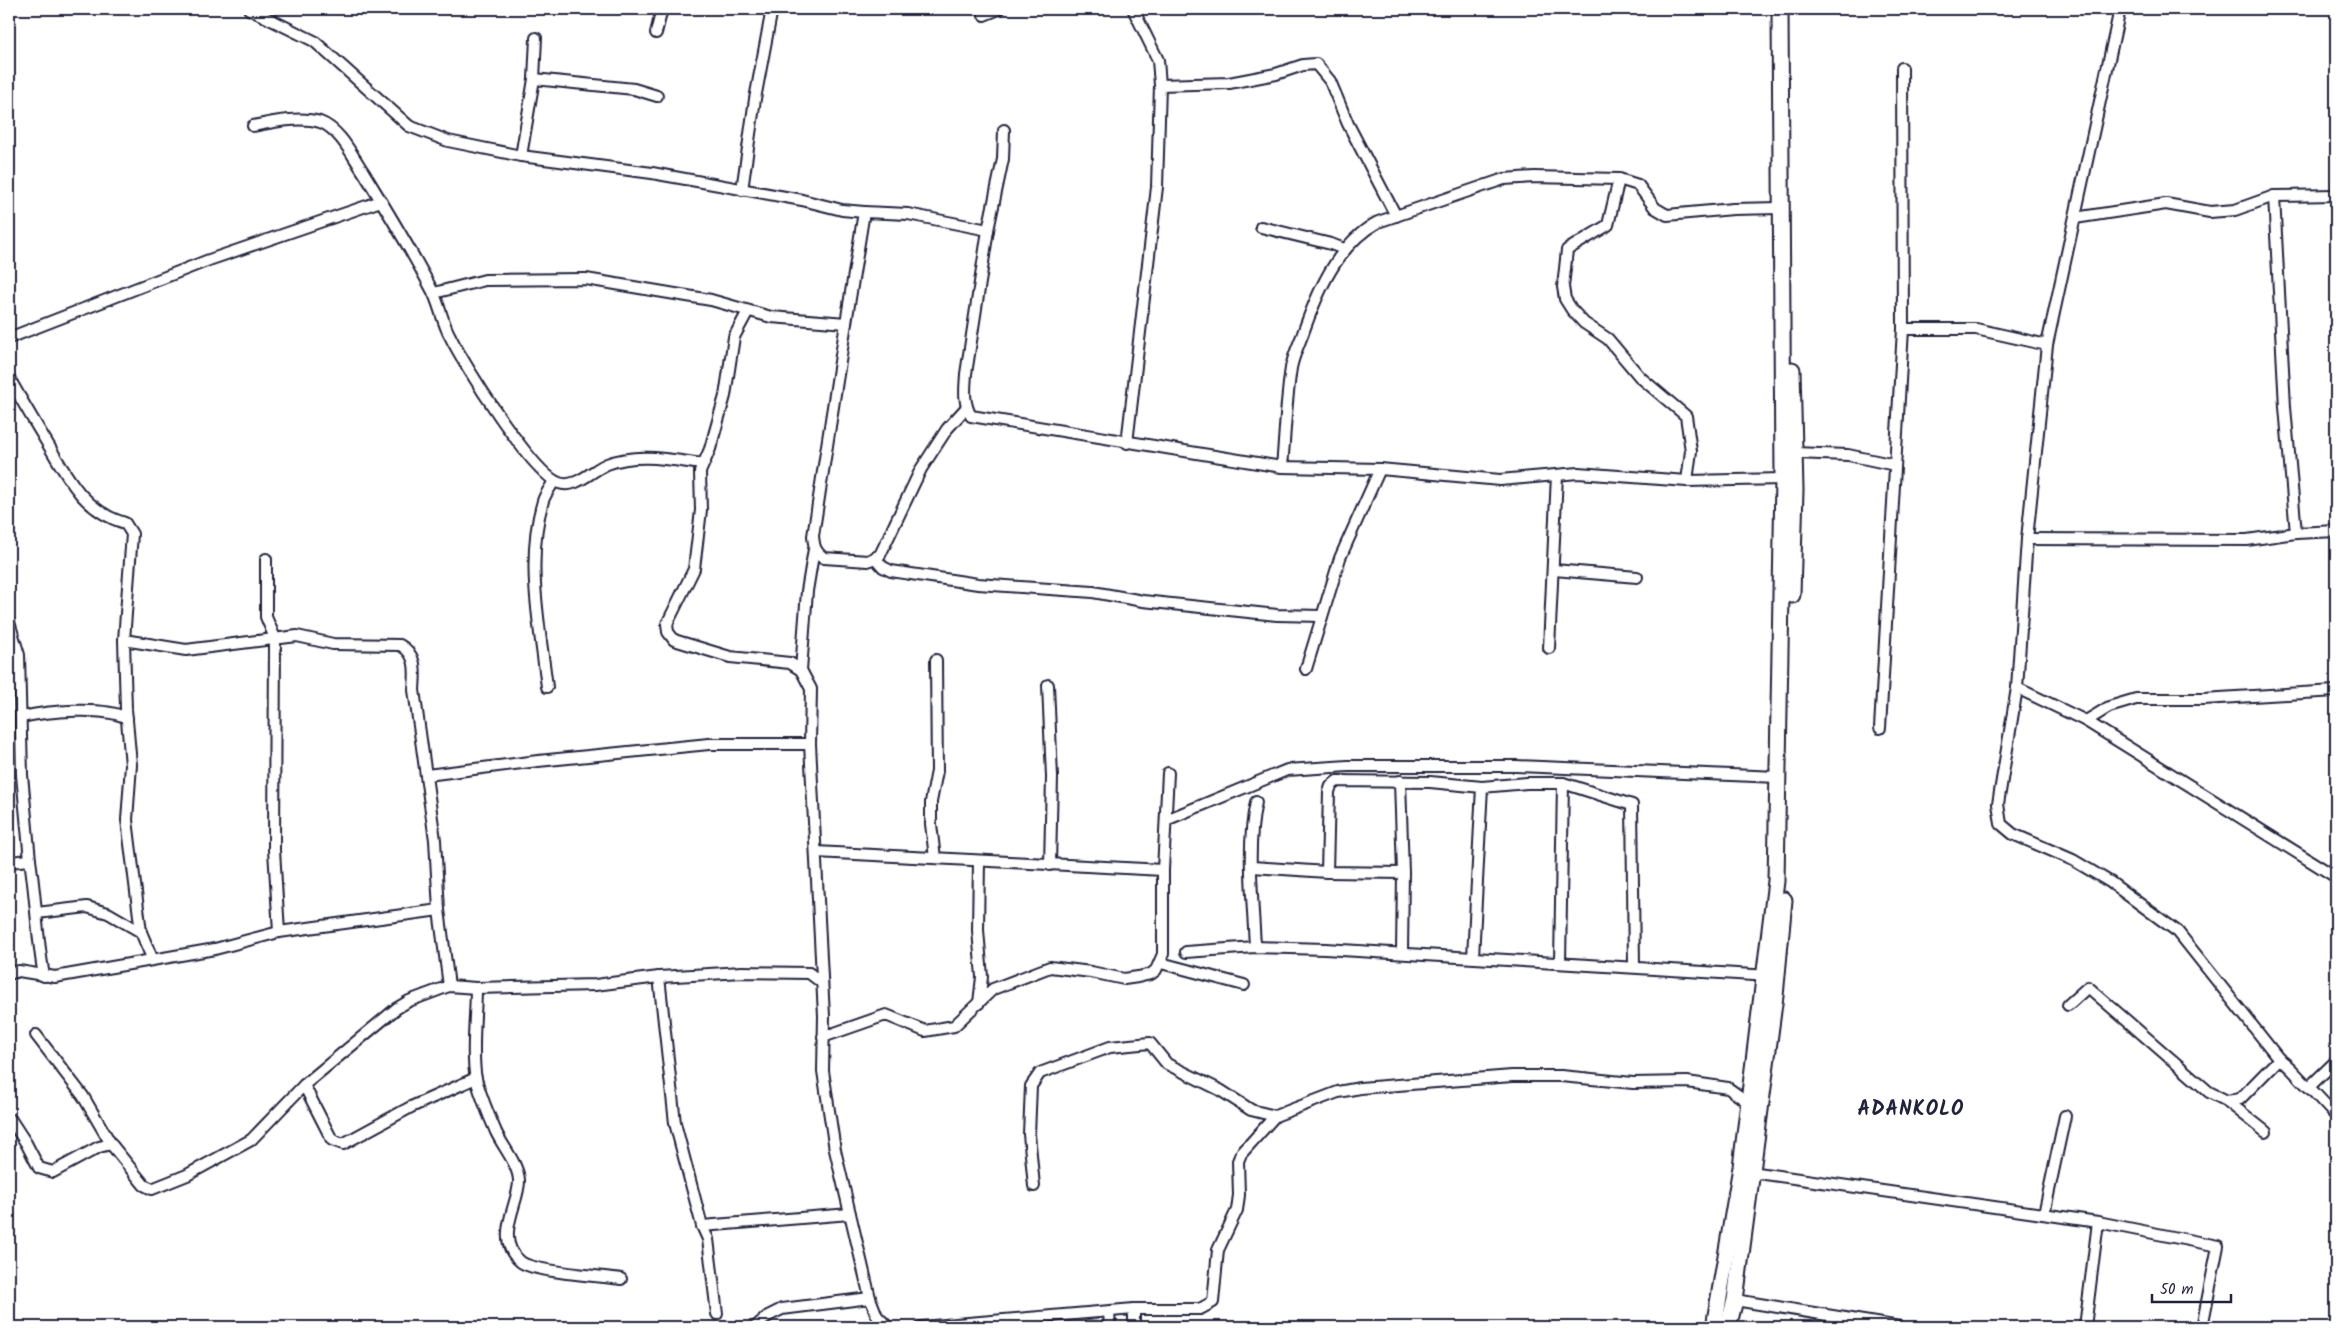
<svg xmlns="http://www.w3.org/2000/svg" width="2345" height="1336" font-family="Kalam,sans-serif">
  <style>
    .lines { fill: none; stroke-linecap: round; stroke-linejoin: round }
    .street-casing { stroke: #22223b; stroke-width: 14 }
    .primary-casing { stroke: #22223b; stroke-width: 19 }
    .street { stroke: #fff; stroke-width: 10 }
    .primary { stroke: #fff; stroke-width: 15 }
    .labels { text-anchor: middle; stroke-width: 5; stroke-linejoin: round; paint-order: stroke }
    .district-label { font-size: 20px; font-weight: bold; letter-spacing: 1px; fill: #22223b; stroke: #fff }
  </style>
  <rect width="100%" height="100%" fill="#fff"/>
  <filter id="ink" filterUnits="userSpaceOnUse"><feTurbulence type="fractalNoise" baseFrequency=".02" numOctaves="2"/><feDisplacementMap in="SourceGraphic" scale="10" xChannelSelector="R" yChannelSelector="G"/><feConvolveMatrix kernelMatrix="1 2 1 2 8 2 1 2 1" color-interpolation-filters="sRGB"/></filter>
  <g filter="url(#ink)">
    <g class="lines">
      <g class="street-casing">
        <g id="street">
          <path d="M249,9L314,41L409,126L448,141L521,156L652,173L802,200L842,210L864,212"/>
          <path d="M2120,9L2047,345L2027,539L2017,688L1998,804L2001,824L2013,834L2073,860L2110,882L2178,932L2279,1059C2291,1066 2298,1078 2309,1087L2336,1061"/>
          <path d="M984,15L999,9"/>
          <path d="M656,33L662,9"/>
          <path d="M534,79L634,89L657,96"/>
          <path d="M1160,85L1229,83L1276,74L1303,65L1316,64L1330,81L1348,124L1396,216"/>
          <path d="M253,126C272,122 300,116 320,122C340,129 353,157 364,173C388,212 411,250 432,290C440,305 442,322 450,336C464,365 532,473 559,483C576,489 592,470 607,464C638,452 672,460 703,464"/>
          <path d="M521,156L534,79L536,38"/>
          <path d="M1619,179L1608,225L1567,250L1563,287L1565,299L1572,310L1584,323L1608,339L1640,377L1686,416L1691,451L1687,481"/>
          <path d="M742,190L755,99L772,9"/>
          <path d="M2274,196L2285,407L2296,533"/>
          <path d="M2075,218L2166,204L2210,212L2235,210L2274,196L2336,195"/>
          <path d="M1261,227L1331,244L1344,249"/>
          <path d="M988,230L1003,159L1004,130"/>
          <path d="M434,293L485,280L586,279L711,300L771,317L846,323L864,212L908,214L988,230L966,374C965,389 963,402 971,416L1282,467L1380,469L1500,480L1578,473L1687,481L1783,479"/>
          <path d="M748,311L734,337L725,396L710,449L700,472L701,510L694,569L667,624L668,632L674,640L730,657L790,663L801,670"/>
          <path d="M846,323L813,536C814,546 815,552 824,558L868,561L880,555L921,469L947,429L966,408"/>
          <path d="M1903,329H1976L2047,345"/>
          <path d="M9,338L209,260L381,201"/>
          <path d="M9,378C21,399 33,420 46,441C67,476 83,511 125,523L132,534L124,640L126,709L131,765L127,820L141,932L152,958"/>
          <path d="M1127,443L1157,187L1160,85L1158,60L1133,9"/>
          <path d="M1794,453L1848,455L1895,465"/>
          <path d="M1282,467C1285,434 1286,401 1291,368C1293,357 1298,346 1302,336C1317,293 1337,244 1378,222L1504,179L1534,177L1619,179L1638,185L1655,208L1667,215L1733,209L1780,208"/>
          <path d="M2027,539L2247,540L2296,533L2336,531"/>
          <path d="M814,549L807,591L801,670L811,689L810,744L824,1016L823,1071L835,1150L870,1298L877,1316L888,1327"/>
          <path d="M875,558L883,567L891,571L978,584L1093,592L1143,601L1277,615L1322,616"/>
          <path d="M266,559V617L275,638L274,850L279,932"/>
          <path d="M1554,570L1637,577"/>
          <path d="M9,622L19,655L22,775L30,860L9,862"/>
          <path d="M124,640L186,650L297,636L333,644L400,645C418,655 415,672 414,690L435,840L439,910L449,986"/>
          <path d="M1549,648L1557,475"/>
          <path d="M1306,669L1340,558L1380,469"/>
          <path d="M1048,685L1052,777L1050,865"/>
          <path d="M547,687C540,627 525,560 543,501C545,494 551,487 554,481"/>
          <path d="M2017,688L2086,721L2336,877"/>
          <path d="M22,717C47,711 104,706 127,718"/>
          <path d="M2086,721L2109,707L2136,699H2203L2336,691"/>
          <path d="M1880,728L1903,329L1902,68"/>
          <path d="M427,775L538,761L709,744H810"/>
          <path d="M1400,781L1403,873L1402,952"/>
          <path d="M1166,820L1287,770L1348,766H1516L1778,777"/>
          <path d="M816,852L1163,870"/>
          <path d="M935,858L931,824V802L937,771L936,660"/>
          <path d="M30,860C36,899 37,938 44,976"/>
          <path d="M979,861L978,930L982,977L979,1003"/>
          <path d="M1252,867L1327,872L1403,873"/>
          <path d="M1327,872L1329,792L1331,786L1337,781L1430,782L1482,787"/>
          <path d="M37,913L87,907L108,913L141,932"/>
          <path d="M1255,947C1253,900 1246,848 1256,802"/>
          <path d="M1186,952L1255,947L1325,949L1770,976"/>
          <path d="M1473,957L1482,787L1527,783H1563L1632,805L1634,966"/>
          <path d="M1560,962L1563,783"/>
          <path d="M1161,963L1244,985"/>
          <path d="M9,974L19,971L55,977L215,949L279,932L439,910"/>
          <path d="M659,977L675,1123L702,1226L708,1239L717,1314"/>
          <path d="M476,988C476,1014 471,1055 476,1079C481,1096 489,1116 496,1132C503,1147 518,1164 519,1180C520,1203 492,1239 521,1262C534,1272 601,1276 621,1279"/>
          <path d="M2068,1005L2088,987L2209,1092L2227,1101L2240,1099L2279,1059"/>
          <path d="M36,1035L83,1096L111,1144"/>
          <path d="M823,1037L886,1015L925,1031L954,1026L993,989L1050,967L1091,972L1124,979L1138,977L1151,974L1156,970L1163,954V870L1168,773"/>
          <path d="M304,1085L332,1140L343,1144L411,1107L476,1078"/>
          <path d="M2309,1087L2336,1116"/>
          <path d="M2227,1101L2266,1132"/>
          <path d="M9,1122L11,1120L26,1143L39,1168L53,1172L99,1147L111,1144L144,1185L152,1189L187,1175L251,1140L304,1085L397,1008L409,1001L449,986L476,988L595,985L659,977L742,972L809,973L821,982"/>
          <path d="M1751,1172L2098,1222L2218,1246L2202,1327"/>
          <path d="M1034,1186L1029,1134L1031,1086L1040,1073L1110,1047L1150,1043L1167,1064L1220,1090L1251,1110L1275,1116"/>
          <path d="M2044,1214L2065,1116"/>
          <path d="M702,1226L850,1214"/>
          <path d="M1735,1300L1900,1327"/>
          <path d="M1109,1312L1110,1327"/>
          <path d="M755,1327L768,1316L782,1309L870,1298"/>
          <path d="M921,1327L1134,1309H1200L1213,1302L1218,1250L1237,1210L1239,1195L1238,1161L1241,1154L1275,1116L1338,1092L1360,1088L1512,1076H1561L1633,1083L1687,1082L1728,1088L1749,1103"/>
          <path d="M1134,1327V1309"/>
          <path d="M2085,1327L2098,1222"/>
        </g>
      </g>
      <g class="primary-casing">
        <g id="primary">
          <path d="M1792,595L1795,490L1792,370"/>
          <path d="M1714,1327L1741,1167L1776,881L1783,479L1780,9"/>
          <path d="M1728,1327L1735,1300L1775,996L1784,900"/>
        </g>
      </g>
      <use href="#street" class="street"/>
      <use href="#primary" class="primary"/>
    </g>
  </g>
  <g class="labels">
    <g class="district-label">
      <text x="1911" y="1115">ADANKOLO</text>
    </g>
  </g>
  <rect width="2345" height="1336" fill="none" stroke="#fff" stroke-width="30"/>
  <rect x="15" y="15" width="2315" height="1306" fill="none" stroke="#22223b" stroke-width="2" filter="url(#ink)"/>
  <path d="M2152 1294v8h79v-8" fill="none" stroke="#22223b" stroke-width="2.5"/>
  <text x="2160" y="1294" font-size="15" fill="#22223b" stroke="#ffffff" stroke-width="4" paint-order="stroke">50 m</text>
</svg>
